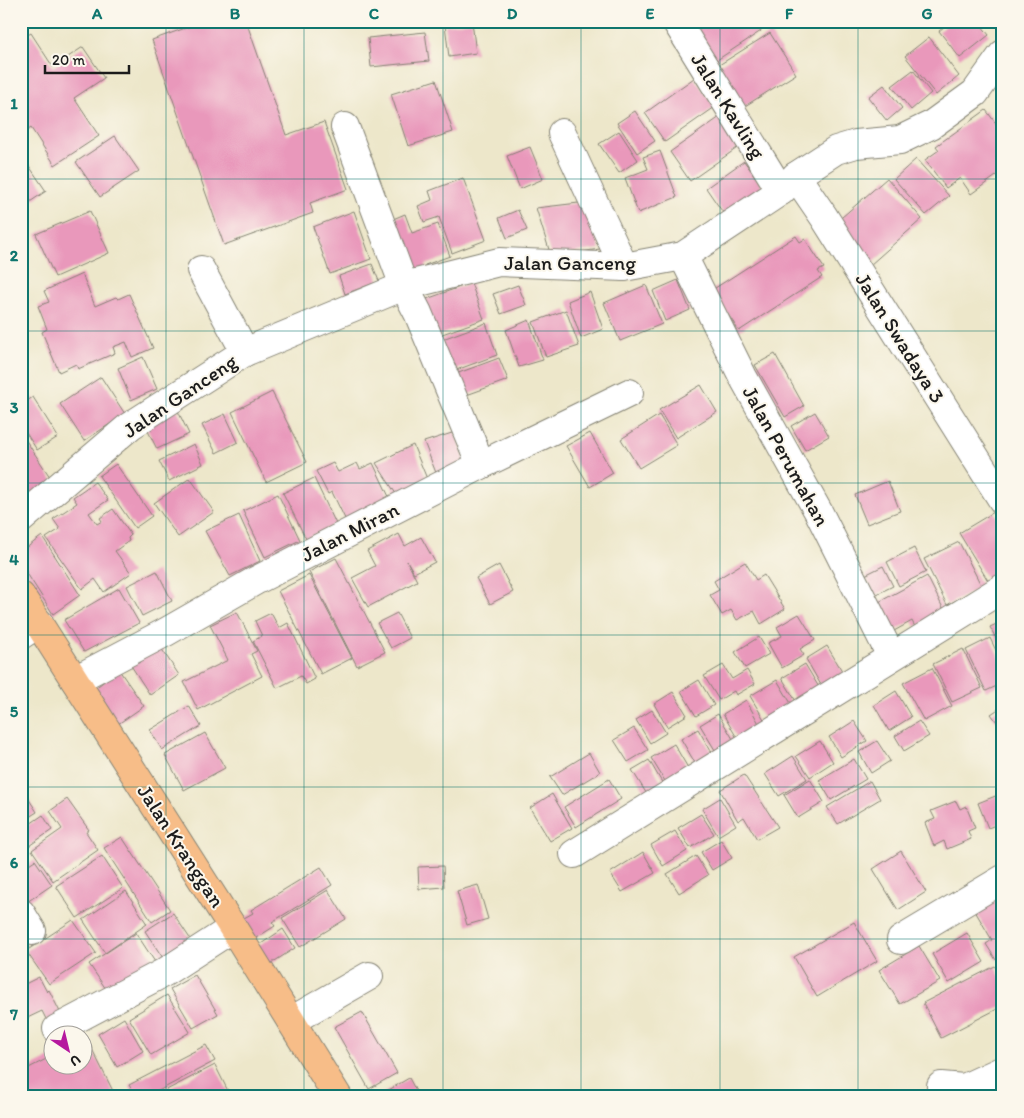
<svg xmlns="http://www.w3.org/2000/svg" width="1024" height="1118" font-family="Itim,sans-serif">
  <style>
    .building { fill: #e998bb }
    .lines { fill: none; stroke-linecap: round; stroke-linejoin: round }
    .minor-casing { stroke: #848273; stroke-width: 30 }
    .major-casing { stroke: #848273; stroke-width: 30 }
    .minor { stroke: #fff; stroke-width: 28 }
    .major { stroke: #f7bd88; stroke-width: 28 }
    .grid { fill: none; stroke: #0f766e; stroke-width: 1; stroke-opacity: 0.55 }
    .labels { text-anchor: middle; stroke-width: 4; stroke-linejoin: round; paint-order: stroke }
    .street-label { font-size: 21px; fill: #1c1c1c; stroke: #fbf7ec }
    .neatline { fill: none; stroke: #0f766e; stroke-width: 2 }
    .grid-label { font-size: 16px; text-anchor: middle; font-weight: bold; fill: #0f766e }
  </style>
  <rect width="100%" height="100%" fill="#fbf7ec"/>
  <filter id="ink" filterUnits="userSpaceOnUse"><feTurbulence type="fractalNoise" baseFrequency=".02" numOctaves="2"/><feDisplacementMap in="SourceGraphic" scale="10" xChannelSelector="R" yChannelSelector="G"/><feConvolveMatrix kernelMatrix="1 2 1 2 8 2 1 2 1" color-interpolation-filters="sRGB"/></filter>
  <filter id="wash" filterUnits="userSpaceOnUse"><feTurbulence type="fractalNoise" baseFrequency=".0096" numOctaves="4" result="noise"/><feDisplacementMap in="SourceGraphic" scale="20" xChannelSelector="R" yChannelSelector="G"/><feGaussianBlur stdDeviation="1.12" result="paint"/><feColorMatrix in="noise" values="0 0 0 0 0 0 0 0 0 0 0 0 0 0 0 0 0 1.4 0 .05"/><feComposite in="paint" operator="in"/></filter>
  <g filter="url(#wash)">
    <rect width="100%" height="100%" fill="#ede7ca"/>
    <g id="blocks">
      <g class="building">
        <path d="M205,21H246L286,135L324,122L348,189L310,203L313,213L224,245L152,40Z"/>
        <path d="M368,21H392V24L368,26Z"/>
        <path d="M697,21H755L761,31L717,60L693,24Z"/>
        <path d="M951,21H978L989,35L960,58L939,31Z"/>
        <path d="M472,22L476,53L449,57L445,25Z"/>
        <path d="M425,32L429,61L371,67L368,38Z"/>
        <path d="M31,33L53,67L83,47L104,78L74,98L99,136L55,165L31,128L21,135V39Z"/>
        <path d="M770,33L796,74L737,111L711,70Z"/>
        <path d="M929,37L959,76L936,95L905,56Z"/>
        <path d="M913,70L931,93L911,110L892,86Z"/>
        <path d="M694,78L715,107L665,142L645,113Z"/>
        <path d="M436,80L453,132L408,146L391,94Z"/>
        <path d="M884,85L902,108L887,121L868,97Z"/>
        <path d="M986,110L1003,133V171L971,194L960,178L946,188L925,160L939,150L936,146Z"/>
        <path d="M635,111L655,141L637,153L617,123Z"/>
        <path d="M720,117L740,146L690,181L670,152Z"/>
        <path d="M619,131L638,160L619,173L599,144Z"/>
        <path d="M115,136L139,171L100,197L76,162Z"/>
        <path d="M530,147L543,179L520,189L507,156Z"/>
        <path d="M660,151L677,197L638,213L625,178L648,169L643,157Z"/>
        <path d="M21,154L46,191L21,208Z"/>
        <path d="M916,159L949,196L926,215L894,179Z"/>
        <path d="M744,161L763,187L724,214L706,188Z"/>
        <path d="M463,178L486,240L452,253L439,217L424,222L418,206L432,200L429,191Z"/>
        <path d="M887,178L922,219L870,265L834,224Z"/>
        <path d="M587,202L600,249L551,256L536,208Z"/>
        <path d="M518,210L527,230L507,238L499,218Z"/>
        <path d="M90,211L109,253L55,277L36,234Z"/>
        <path d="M354,211L371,259L330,274L313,227Z"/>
        <path d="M405,214L412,233L438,224L450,256L425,265L426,269L406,276L386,222Z"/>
        <path d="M796,236L800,242L805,239L824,268L818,271L822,277L739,331L712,290Z"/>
        <path d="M372,264L379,281L345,294L339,276Z"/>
        <path d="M82,274L95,306L116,297L118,299L129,294L153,348L132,357L126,342L113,347L115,353L78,369L76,364L59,372L42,332L47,329L38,306L49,302L44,291Z"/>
        <path d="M678,280L690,310L665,321L653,291Z"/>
        <path d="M471,283L484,319L434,337L421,301Z"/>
        <path d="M518,285L526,305L501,314L493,294Z"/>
        <path d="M646,285L662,324L620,341L604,303Z"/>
        <path d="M590,292L603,329L581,338L568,301Z"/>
        <path d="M566,310L579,346L546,357L533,322Z"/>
        <path d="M529,320L543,360L519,367L506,330Z"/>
        <path d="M486,323L497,355L451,372L440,340Z"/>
        <path d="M775,354L804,406L785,417L755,365Z"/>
        <path d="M143,357L157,389L131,400L118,368Z"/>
        <path d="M499,358L508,380L461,397L453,375Z"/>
        <path d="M101,377L125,414L84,441L60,404Z"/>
        <path d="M701,385L717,412L676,438L659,410Z"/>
        <path d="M272,392L307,462L266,482L232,412Z"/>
        <path d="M33,397L58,437L37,450L21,425V405Z"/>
        <path d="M177,409L189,434L157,449L145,425Z"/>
        <path d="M815,412L829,436L805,450L791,426Z"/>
        <path d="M225,414L238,442L216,453L202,425Z"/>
        <path d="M659,415L677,445L639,468L621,439Z"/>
        <path d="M455,432L468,468L438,478L424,442Z"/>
        <path d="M21,433L54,483L21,502Z"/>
        <path d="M590,433L613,473L590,487L566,446Z"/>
        <path d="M194,444L203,464L169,481L159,461Z"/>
        <path d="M413,445L430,486L400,500L376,463Z"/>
        <path d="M333,463L338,472L357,463L360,469L373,463L392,503L349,527L332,492L328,494L316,471Z"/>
        <path d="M116,464L152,516L135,528L99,476Z"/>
        <path d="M190,478L214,512L178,537L154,503Z"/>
        <path d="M314,478L336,524L306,539L283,493Z"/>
        <path d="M888,481L900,511L867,524L855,495Z"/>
        <path d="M95,482L108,500L89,513L97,524L102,521L100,518L113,509L131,535L128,538L129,541L115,551L131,573L104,592L95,579L82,589L46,538L60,529L53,519L77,503L73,497Z"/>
        <path d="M278,494L300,540L265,557L243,511Z"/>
        <path d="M994,512L1003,528V576L990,584L959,533Z"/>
        <path d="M239,515L260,561L230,576L205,531Z"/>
        <path d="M399,534L405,546L421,537L435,562L414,573L407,561L417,581L368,607L352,578L375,566L367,551Z"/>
        <path d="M42,536L80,595L53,614L21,564V552Z"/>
        <path d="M959,542L982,587L947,605L924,559Z"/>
        <path d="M914,548L926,572L899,586L887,562Z"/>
        <path d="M336,558L385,652L357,666L309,572Z"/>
        <path d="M745,562L756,580L764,575L785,609L761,624L754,611L737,620L731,610L722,615L710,595L719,590L714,581Z"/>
        <path d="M499,565L513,592L490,604L476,578Z"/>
        <path d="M883,566L893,586L875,595L865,575Z"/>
        <path d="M157,571L172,601L142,616L127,586Z"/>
        <path d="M309,575L352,658L321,674L278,591Z"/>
        <path d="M927,576L945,612L915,627L912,621L894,631L879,602Z"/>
        <path d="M119,588L139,623L84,652L64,620Z"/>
        <path d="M237,612L257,651L251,654L262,676L198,710L184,682L228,660L210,625Z"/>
        <path d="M271,613L279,628L288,623L315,679L306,684L301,676L277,688L253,641L262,636L255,621Z"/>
        <path d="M397,613L410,638L391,648L377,623Z"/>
        <path d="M799,614L815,640L800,649L804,655L782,668L768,643L782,636L777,627Z"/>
        <path d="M1003,621V652L990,627Z"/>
        <path d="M759,637L769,654L745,668L735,652Z"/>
        <path d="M990,638L1003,665V683L986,691L966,650Z"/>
        <path d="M827,646L847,679L825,692L806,659Z"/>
        <path d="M161,648L179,675L150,695L130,664Z"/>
        <path d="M963,649L982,688L952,702L933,664Z"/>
        <path d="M805,664L823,694L800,708L782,678Z"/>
        <path d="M723,665L732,679L747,670L755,684L736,695L734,691L719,700L704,676Z"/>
        <path d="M932,668L952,706L924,721L903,683Z"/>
        <path d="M119,670L144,706L118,724L94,689Z"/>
        <path d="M699,680L714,705L696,716L681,691Z"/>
        <path d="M777,680L795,710L768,726L750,696Z"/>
        <path d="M896,691L911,717L889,731L874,705Z"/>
        <path d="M673,692L687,715L667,727L654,704Z"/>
        <path d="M746,700L762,729L740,743L723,714Z"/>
        <path d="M189,706L201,726L162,750L150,730Z"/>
        <path d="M1003,706V730L991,714Z"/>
        <path d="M652,710L666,733L650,743L636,720Z"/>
        <path d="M718,714L736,744L718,755L700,725Z"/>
        <path d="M854,721L867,741L841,757L829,737Z"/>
        <path d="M919,721L929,736L904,751L895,736Z"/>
        <path d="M634,728L648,750L628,762L614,740Z"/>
        <path d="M698,729L715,758L698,768L681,739Z"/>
        <path d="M205,733L225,768L184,790L165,755Z"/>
        <path d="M820,741L833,762L810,777L796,756Z"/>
        <path d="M877,741L890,761L871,773L859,752Z"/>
        <path d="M674,744L691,773L668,786L651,758Z"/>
        <path d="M589,753L600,772L562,795L550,777Z"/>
        <path d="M793,756L807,779L779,796L765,774Z"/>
        <path d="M854,759L866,779L831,800L819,780Z"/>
        <path d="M649,760L664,786L648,796L632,770Z"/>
        <path d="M744,775L778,827L757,839L744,817L738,821L720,790Z"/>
        <path d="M609,779L621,799L576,827L564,807Z"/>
        <path d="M810,779L824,802L798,818L784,795Z"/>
        <path d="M870,781L880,799L838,824L827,807Z"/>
        <path d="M21,787L37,812L21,822Z"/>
        <path d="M1003,793V822L988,828L978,803Z"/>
        <path d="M552,794L572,828L550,841L530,808Z"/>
        <path d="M720,798L736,825L718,836L702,809Z"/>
        <path d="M67,799L89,830L86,832L98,850L53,881L32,850L62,829L50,811Z"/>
        <path d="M956,801L960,809L966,806L975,828L968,831L971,839L947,849L944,841L934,846L925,823L935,819L931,811Z"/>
        <path d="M701,814L714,834L690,848L678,828Z"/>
        <path d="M43,815L52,830L23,850L29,857L21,863V830Z"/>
        <path d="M675,831L687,851L663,866L651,845Z"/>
        <path d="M122,837L170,910L152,922L104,848Z"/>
        <path d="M721,840L732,858L712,870L701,852Z"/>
        <path d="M901,851L926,892L898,910L873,869Z"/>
        <path d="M643,852L655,873L622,892L610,873Z"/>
        <path d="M102,856L123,888L77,918L56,886Z"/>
        <path d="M696,856L708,875L679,893L667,874Z"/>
        <path d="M35,860L52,885L21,906V869Z"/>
        <path d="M443,866L444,887L419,889L418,867Z"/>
        <path d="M321,867L332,885L272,922L275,926L248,943L235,923L253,913L251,910Z"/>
        <path d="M478,885L488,919L467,925L457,891Z"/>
        <path d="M328,890L346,919L300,947L282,918Z"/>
        <path d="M126,891L147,924L105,953L83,920Z"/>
        <path d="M1003,895V956L996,960L986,944L992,940L975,911Z"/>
        <path d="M173,913L197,949L169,967L145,931Z"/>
        <path d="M73,920L96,953L49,984L26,951Z"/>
        <path d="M854,922L877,961L817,997L794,957Z"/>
        <path d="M283,929L295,948L264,968L252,950Z"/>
        <path d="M136,933L157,965L110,995L89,964Z"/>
        <path d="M967,933L984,962L949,983L932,954Z"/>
        <path d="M919,946L940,981L900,1004L879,970Z"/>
        <path d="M995,966L1003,982V1006L941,1038L923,1003Z"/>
        <path d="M195,975L218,1014L193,1028L170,989Z"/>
        <path d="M39,977L47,992L49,990L61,1014L47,1021L42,1011L21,1021V986Z"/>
        <path d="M167,995L190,1032L151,1055L129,1018Z"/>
        <path d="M362,1012L397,1073L369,1089L334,1027Z"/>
        <path d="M124,1018L143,1051L117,1067L98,1034Z"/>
        <path d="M87,1039L116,1097H21V1072L52,1056V1066H82V1041Z"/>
        <path d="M206,1045L215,1061L147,1097H136L129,1085Z"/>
        <path d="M215,1065L231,1097H153Z"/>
        <path d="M409,1078L419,1097H377Z"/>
        <path d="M1003,1082V1097H980Z"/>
      </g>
    </g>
  </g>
  <g filter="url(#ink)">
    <use href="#blocks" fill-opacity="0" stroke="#848273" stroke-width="1"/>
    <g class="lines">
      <g class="minor-casing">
        <g id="minor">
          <path d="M676,21L781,191"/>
          <path d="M345,127L404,286L418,313L481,465"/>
          <path d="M562,133L624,267"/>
          <path d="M796,176L824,217L1003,501"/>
          <path d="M683,256L743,377L819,513L891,656"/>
          <path d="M201,270L245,352"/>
          <path d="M21,519L130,426L245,352L404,286L499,262L624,267L683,256L781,191L796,176L836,150L856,144L900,140L931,125L975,93L1003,54"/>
          <path d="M21,635L39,623"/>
          <path d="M75,680L166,632L255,581L481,465L629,393"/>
          <path d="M574,854L1003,588"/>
          <path d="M21,913L32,931"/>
          <path d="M901,940L1003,879"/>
          <path d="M291,1021L369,976"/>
          <path d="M57,1029L165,972L233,928"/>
          <path d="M941,1086L964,1088L1003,1070"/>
        </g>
      </g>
      <g class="major-casing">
        <path id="major" d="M21,596L233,928L338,1097"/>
      </g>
      <use href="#minor" class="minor"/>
      <use href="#major" class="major"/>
    </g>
  </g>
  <path class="grid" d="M166,21V1097M304,21V1097M443,21V1097M581,21V1097M720,21V1097M858,21V1097M21,179H1003M21,331H1003M21,483H1003M21,635H1003M21,787H1003M21,939H1003"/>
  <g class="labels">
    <g class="street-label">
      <text transform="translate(728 106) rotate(58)" y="7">Jalan Kavling</text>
      <text x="570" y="270">Jalan Ganceng</text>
      <text transform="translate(900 338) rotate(58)" y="7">Jalan Swadaya 3</text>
      <text transform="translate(180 396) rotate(-34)" y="7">Jalan Ganceng</text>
      <text transform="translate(786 456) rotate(61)" y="7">Jalan Perumahan</text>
      <text transform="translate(350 532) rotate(-27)" y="7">Jalan Miran</text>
      <text transform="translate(181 846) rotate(57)" y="7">Jalan Kranggan</text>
    </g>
  </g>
  <rect width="1024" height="1118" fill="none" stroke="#fbf7ec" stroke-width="55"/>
  <g transform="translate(68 1050) rotate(145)"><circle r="24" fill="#fbf7ec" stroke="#a29f99"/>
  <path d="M0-4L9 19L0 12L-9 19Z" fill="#b5179e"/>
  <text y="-8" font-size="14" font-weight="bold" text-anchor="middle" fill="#1c1c1c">U</text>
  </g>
  <path d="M45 65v8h84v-8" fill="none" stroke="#1c1c1c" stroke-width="2.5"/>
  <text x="52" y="65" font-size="15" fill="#1c1c1c" stroke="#fbf7ec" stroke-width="4" paint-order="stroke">20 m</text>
  <rect x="28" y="28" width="968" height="1062" class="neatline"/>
  <g class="grid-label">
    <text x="97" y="19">A</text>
    <text x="235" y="19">B</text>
    <text x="374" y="19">C</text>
    <text x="512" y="19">D</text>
    <text x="650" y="19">E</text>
    <text x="789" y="19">F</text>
    <text x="927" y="19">G</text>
    <text x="14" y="109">1</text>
    <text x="14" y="261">2</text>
    <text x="14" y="413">3</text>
    <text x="14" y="565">4</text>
    <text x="14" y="717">5</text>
    <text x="14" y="868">6</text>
    <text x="14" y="1020">7</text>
  </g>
</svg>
